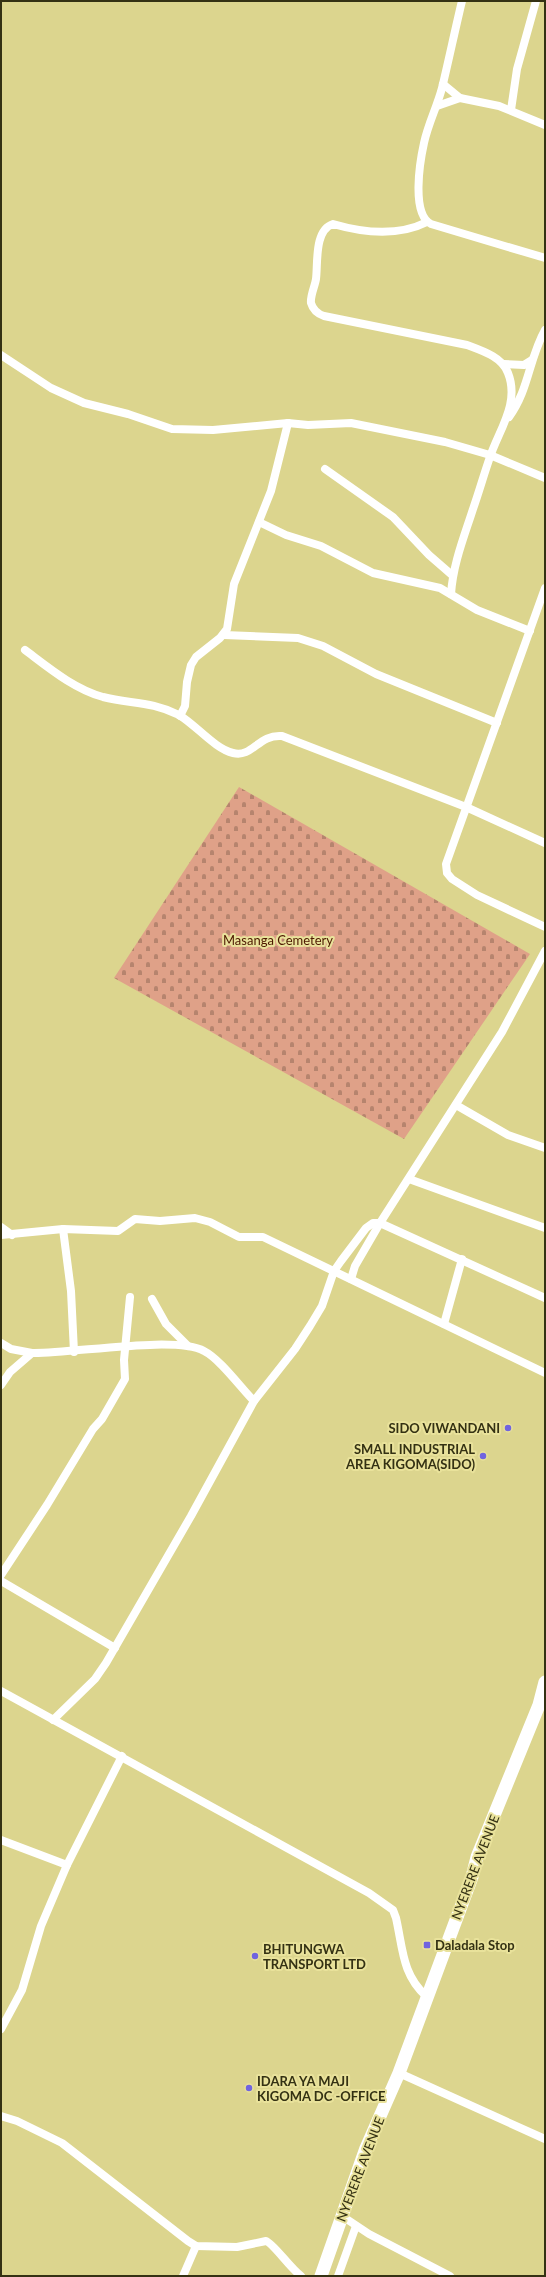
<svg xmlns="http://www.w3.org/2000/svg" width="546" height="2277" font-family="Lato,sans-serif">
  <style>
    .cemetery { fill: url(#cemetery-stones) }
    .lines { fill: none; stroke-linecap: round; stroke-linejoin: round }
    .minor { stroke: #fff; stroke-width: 8 }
    .primary { stroke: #fff; stroke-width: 13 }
    .poi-dot { fill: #7064df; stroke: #e9e29b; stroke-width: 1.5 }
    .labels { text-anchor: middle; stroke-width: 4; stroke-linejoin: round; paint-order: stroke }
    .park-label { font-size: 13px; fill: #4d1900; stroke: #e9e29b }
    .poi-label { font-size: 13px; font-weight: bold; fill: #343113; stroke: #e9e29b; text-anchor: start }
    .street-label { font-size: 13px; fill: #343113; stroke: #e9e29b }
  </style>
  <defs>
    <pattern id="cemetery-stones" width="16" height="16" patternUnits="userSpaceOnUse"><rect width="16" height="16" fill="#dfa188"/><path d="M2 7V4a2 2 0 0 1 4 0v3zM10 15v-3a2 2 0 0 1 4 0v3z" fill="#b6846e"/></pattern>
  </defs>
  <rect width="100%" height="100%" fill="#dcd58e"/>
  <path class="cemetery" d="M239,787L530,954L404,1139L114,978Z"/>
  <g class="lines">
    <g class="minor">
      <path d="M462,1C455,30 449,59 442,88C437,107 428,124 424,143C420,161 411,214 431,224L545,258"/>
      <path d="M443,84L460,98L499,106L545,125"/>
      <path d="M437,106L460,98"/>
      <path d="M511,110L517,69L536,1"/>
      <path d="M427,222C397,237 364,233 333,224C314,230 318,264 316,279C315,286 310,296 311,303C313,310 318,314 324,316L467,345C483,351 502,357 508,373C520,403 499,430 490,457C484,474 479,492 473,509C464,537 453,564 451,594"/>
      <path d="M1,355L51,388L84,403L128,414L172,429L213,430L288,423L308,425L351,423L445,442L490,455L545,478"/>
      <path d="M504,364L524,365L532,360"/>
      <path d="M509,417C529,390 529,358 545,330"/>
      <path d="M325,469L393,517L429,555L452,575"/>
      <path d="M259,522L286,535L321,546L373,573L440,588L477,610L530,631"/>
      <path d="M545,588L446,864L447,873L452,879L477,895L545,927"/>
      <path d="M224,635L298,638L323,646L376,674L497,723"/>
      <path d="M25,650C49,668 74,689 103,697C131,704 151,701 179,715C196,725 215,749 233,753C253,758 258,734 282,736L466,807L545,843"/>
      <path d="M180,716L185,706L187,682L191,665L196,657L220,638L227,629L234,584L271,491L288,423"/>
      <path d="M456,1105L508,1135L545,1148"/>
      <path d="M409,1179L545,1228"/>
      <path d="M1,1227L12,1235"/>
      <path d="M63,1229L71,1291L74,1352"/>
      <path d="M1,1235L63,1229L118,1231L135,1219L160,1221L195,1218L210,1222L239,1237H263L545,1373"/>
      <path d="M351,1279L355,1266L380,1223L502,1032L545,951"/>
      <path d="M152,1299L166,1324L188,1346"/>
      <path d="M444,1324L462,1259"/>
      <path d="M1,1343L11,1349L32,1353"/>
      <path d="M1,1385L10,1372L32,1353C72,1354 175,1335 204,1351C220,1359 241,1388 254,1401"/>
      <path d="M1,1575L47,1505L93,1429L102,1419L125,1379L124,1360L130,1297"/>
      <path d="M1,1581L115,1648"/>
      <path d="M1,1691L369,1893L393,1910L396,1918C403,1949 402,1974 426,1996"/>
      <path d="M53,1720L95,1679L106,1663L191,1516L254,1401L295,1349L310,1326L322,1306L334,1271L341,1261L366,1228L373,1223H380L545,1298"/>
      <path d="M1,1840L67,1865"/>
      <path d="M1,2029L22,1990L41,1926L67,1865L122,1756"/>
      <path d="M399,2073L545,2139"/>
      <path d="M1,2116L17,2121L62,2143L188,2241L196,2246L237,2247L266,2241C273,2243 290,2268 301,2276"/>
      <path d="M342,2216L369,2234L450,2276"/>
      <path d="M183,2276L196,2246"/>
      <path d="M338,2276L356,2226"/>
    </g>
    <path class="primary" d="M321,2276L366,2148L399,2073L472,1877L477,1857L539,1705L545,1682"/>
  </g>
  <g class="poi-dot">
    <circle cx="508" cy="1428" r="4"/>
    <circle cx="483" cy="1456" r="4"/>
    <rect x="423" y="1941" width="8" height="8" rx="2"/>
    <circle cx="255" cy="1956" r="4"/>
    <circle cx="249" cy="2088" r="4"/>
  </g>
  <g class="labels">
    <g class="park-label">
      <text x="278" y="945">Masanga Cemetery</text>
    </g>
    <g class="poi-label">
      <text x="500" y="1433" text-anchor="end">SIDO VIWANDANI</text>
      <text x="475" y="1454" text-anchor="end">SMALL INDUSTRIAL<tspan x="475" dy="15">AREA KIGOMA(SIDO)</tspan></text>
      <text x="435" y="1950">Daladala Stop</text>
      <text x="263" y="1954">BHITUNGWA<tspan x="263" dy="15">TRANSPORT LTD</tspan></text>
      <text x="257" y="2086">IDARA YA MAJI<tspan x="257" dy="15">KIGOMA DC -OFFICE</tspan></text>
    </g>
    <g class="street-label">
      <text transform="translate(475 1867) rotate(-69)" y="5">NYERERE AVENUE</text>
      <text transform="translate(360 2169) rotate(-69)" y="5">NYERERE AVENUE</text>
    </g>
  </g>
  <rect width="546" height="2277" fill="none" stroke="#343113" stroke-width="4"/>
</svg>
